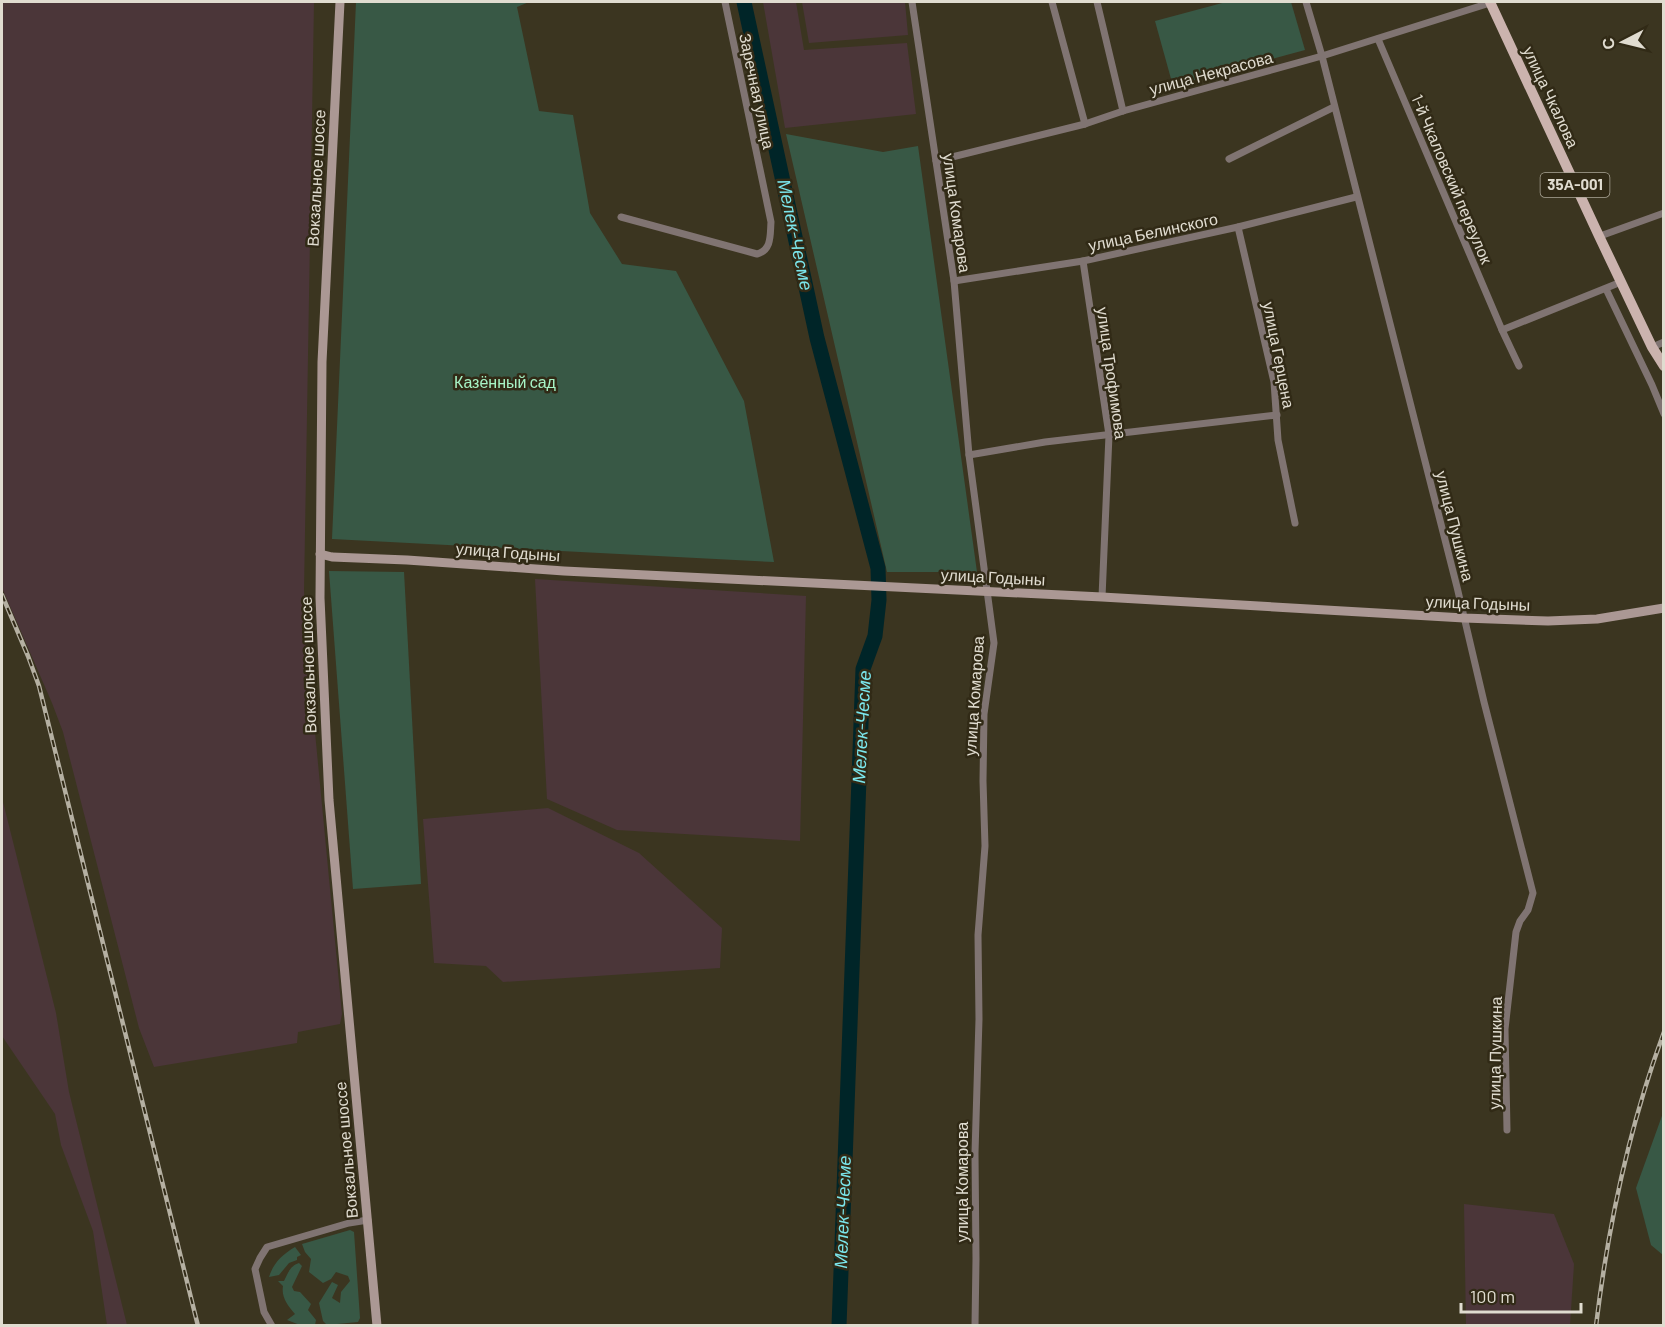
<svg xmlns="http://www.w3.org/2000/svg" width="1665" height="1327" font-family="Barlow,sans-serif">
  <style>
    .industrial { fill: #4b3639 }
    .green { fill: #385845 }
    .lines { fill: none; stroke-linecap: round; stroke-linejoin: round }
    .river { stroke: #002528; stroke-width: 15 }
    .minor { stroke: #807472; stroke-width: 7 }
    .secondary { stroke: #ab9894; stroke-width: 9 }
    .primary { stroke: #cbb3ae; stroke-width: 10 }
    .rail-casing { stroke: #b5b0a2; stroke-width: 4.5 }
    .rail { stroke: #312a16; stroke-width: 2; stroke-dasharray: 7; stroke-linecap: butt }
    .labels { text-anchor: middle; stroke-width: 5; stroke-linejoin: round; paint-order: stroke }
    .shield { fill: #312a16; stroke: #aca798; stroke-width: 1.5 }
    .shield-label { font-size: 15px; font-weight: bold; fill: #e0dcd0 }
    .street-label { font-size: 16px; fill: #e0dcd0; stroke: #312a16 }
    .park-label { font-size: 16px; fill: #a7f4c6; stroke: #312a16 }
    .water-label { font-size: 18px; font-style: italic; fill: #7be6ec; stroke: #312a16 }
  </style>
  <rect width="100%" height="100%" fill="#3b3520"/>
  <g class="industrial">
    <path d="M2,2H314L304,591L308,659L342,1014L340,1024L298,1032L297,1043L154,1067L139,1028L63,732L52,703L2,588Z"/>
    <path d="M763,2H796L804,50L907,43L916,114L785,128Z"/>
    <path d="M802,2H905L908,35L809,43Z"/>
    <path d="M535,579L806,596L800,841L617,830L547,799Z"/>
    <path d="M2,798L56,1013L69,1092L127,1325H107L93,1231L61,1145L55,1114L2,1036Z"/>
    <path d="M548,808L639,853L722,928L720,968L503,982L486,966L434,963L423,819Z"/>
    <path d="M1464,1204L1554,1214L1574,1264L1570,1325H1466Z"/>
  </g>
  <g class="green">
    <path d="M356,2H529L517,7L539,111L573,115L590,213L622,264L676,271L744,401L774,562L332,539Z"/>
    <path d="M1226,2H1291L1305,50L1173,86L1155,21Z"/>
    <path d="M786,134L883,152L918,146L977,572H887Z"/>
    <path d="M329,571L404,572L421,884L353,889Z"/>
    <path d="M1663,1113L1664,1255H1663L1651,1245L1636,1188Z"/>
    <path d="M350,1230L354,1232L360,1318L358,1322L327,1325L323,1321L319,1303L332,1282L338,1285L332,1298L340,1303L341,1292L350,1281L348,1276L336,1272L331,1279L323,1283L309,1272L311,1259L305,1252L302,1244Z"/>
    <path d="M295,1247L301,1255L297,1257V1260L289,1263L279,1275L269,1277C274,1262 282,1255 295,1247Z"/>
    <path d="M299,1263L302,1266L292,1287L294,1291L300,1292L311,1304L308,1310L316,1320L315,1325H300L287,1320L295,1314C288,1306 281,1297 283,1286L278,1281H284C288,1273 290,1266 299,1263Z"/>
  </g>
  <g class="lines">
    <path class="river" d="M744,2L817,338L878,568L879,600L875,636L863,669L839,1326"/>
    <g class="minor">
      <path d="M912,2L954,281L969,455L994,643L984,714L983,781L985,846L978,935L979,1019L975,1153L976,1259L975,1326"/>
      <path d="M1052,2L1085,124"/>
      <path d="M1097,2L1123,111"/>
      <path d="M1306,2L1322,56L1457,587L1484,702L1533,893L1528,910L1520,921L1516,932L1505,1029L1507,1130"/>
      <path d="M1378,39L1502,330L1519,366"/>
      <path d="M1229,159L1334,107"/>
      <path d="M936,161L1085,124L1123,111L1322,56L1490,3"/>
      <path d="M621,217L757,254C772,250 770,235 771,222L725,2"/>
      <path d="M1238,227L1274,382L1278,440L1295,523"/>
      <path d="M1603,235L1664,213"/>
      <path d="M1083,261L1109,435L1102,597"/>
      <path d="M954,281L1083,261L1238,227L1356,197"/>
      <path d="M1606,289L1652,385L1664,414"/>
      <path d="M1502,330L1621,282"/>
      <path d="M1657,345L1664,342"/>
      <path d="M969,455L1045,442L1277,415"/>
      <path d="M272,1326L264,1312L255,1269L260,1258L267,1247L349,1223L368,1220"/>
    </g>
    <g class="secondary">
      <path d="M340,2L322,362L320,598L329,800L377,1326"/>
      <path d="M320,554L332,557L407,560L564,571L1102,597L1464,618L1548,621L1597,619L1664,608"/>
    </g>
    <path class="primary" d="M1490,2L1599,236L1652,347L1664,366"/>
    <g class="rail-casing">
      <g id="rail">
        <path d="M2,595L28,656L39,686L198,1326"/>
        <path d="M1596,1326C1608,1226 1629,1127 1664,1032"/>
      </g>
    </g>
    <use href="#rail" class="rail"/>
  </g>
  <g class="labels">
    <rect class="shield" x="1540.5" y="173" width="69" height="24" rx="4.5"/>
    <g class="shield-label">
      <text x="1575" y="190">35А-001</text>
    </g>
    <g class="street-label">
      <text transform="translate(1211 73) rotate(-15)" y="6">улица Некрасова</text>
      <text transform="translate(757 91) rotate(78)" y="6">Заречная улица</text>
      <text transform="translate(1551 97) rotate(65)" y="6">улица Чкалова</text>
      <text transform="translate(316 178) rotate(-87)" y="6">Вокзальное шоссе</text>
      <text transform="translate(1452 179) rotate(67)" y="6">1-й Чкаловский переулок</text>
      <text transform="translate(957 213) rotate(82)" y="6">улица Комарова</text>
      <text transform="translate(1153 232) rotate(-12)" y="6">улица Белинского</text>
      <text transform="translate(1279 355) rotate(79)" y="6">улица Герцена</text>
      <text transform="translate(1112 373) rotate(82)" y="6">улица Трофимова</text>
      <text transform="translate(1455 526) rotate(76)" y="6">улица Пушкина</text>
      <text transform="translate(508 552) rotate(4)" y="6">улица Годыны</text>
      <text transform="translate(993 577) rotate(3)" y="6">улица Годыны</text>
      <text transform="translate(1478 603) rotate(2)" y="6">улица Годыны</text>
      <text transform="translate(308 665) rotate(-92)" y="6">Вокзальное шоссе</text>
      <text transform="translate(974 696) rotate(-86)" y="6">улица Комарова</text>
      <text transform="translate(1495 1053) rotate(-89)" y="6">улица Пушкина</text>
      <text transform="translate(346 1150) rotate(-95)" y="6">Вокзальное шоссе</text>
      <text transform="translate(962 1182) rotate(-90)" y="6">улица Комарова</text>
    </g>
    <g class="park-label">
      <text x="505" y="388">Казённый сад</text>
    </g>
    <g class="water-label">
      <text transform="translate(795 235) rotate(78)" y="6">Мелек-Чесме</text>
      <text transform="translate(862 727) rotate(-87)" y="6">Мелек-Чесме</text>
      <text transform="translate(843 1212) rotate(-88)" y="6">Мелек-Чесме</text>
    </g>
  </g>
  <rect width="1665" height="1327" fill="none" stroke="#e0dcd0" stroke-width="6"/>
  <g transform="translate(1623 42) rotate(263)" stroke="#312a16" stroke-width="4.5" paint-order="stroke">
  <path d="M0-4.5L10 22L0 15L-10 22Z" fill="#e0dcd0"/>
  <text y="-9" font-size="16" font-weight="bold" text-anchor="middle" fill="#e0dcd0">С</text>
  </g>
  <path d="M1461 1303v9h120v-9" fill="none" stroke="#e0dcd0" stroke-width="3"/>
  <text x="1470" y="1303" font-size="18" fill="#e0dcd0" stroke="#312a16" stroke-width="4.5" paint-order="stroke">100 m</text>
</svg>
